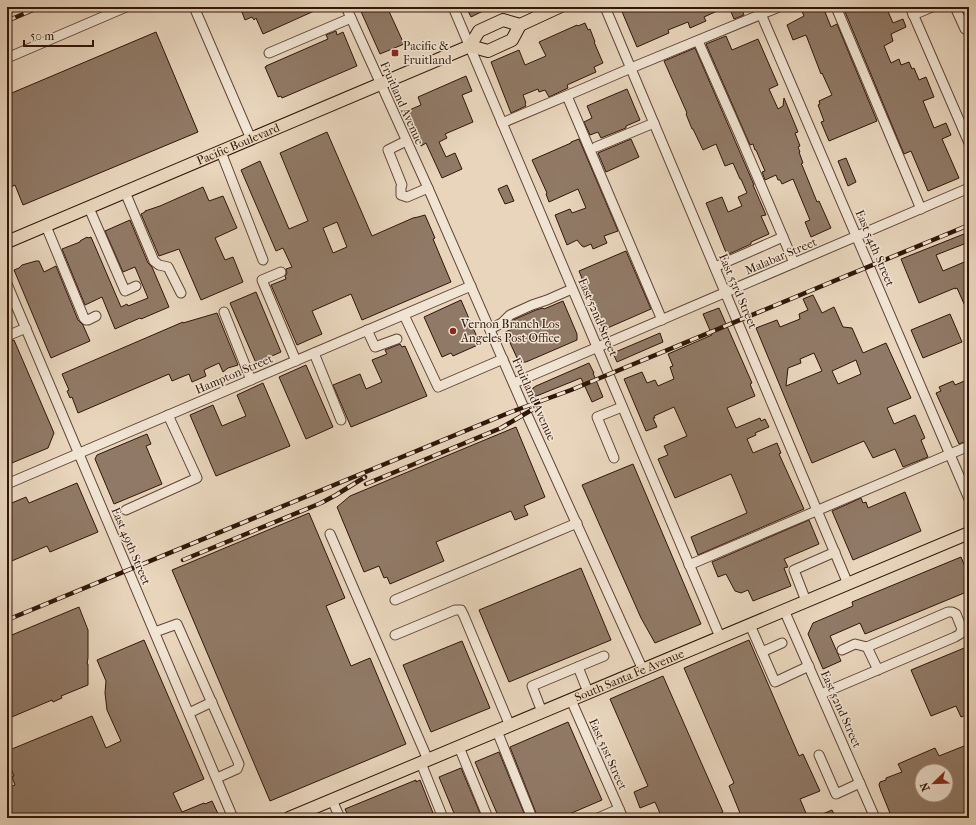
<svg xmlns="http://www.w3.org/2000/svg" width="976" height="825" font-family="'IM FELL French Canon',serif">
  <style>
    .building { fill: #907966; stroke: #311609; fill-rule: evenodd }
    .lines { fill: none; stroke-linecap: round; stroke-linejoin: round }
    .minor-casing { stroke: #5f4636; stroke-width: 11 }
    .major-casing { stroke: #311609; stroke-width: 14 }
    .minor { stroke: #f0e4d3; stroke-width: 9 }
    .major { stroke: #e8d5bc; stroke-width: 12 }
    .rail-casing { stroke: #311609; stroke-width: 4.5 }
    .rail { stroke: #f0e4d3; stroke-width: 3; stroke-dasharray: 9; stroke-linecap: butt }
    .poi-dot { fill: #8f2418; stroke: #f0e4d3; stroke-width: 1.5 }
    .labels { text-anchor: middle; stroke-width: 3; stroke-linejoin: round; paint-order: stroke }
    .poi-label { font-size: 12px; fill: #311609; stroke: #f0e4d3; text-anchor: start }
    .street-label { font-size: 12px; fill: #311609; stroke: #f0e4d3 }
  </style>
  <rect width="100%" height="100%" fill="#e8d5bc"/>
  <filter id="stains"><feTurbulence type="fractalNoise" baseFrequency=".005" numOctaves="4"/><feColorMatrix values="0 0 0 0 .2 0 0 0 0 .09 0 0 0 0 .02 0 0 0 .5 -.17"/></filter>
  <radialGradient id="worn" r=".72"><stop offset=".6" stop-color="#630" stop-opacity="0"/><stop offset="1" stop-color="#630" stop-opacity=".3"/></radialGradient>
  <g class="building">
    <path d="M240,7H323L263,34L256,18L254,20L252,17L245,20Z"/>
    <path d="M359,7H387L404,44L380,54Z"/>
    <path d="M466,7H491L471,17Z"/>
    <path d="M620,7H726L704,17L706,21L690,28L688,22L668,30L669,33L637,47Z"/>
    <path d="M729,7H741L744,15L734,19Z"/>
    <path d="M800,7H823L831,27L837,24L877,121L829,141L821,122L824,121L818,105L820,104L819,101L832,95L822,73L821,74L806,35L793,40L787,25L804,16Z"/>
    <path d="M843,7H886L893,23L903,19L906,27L891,34L893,41L884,46L891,63L899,59L901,65L909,62L912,69L914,68L919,80L926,77L934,97L923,101L934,128L946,123L951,135L942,139L959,178L928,191L911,151L904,154Z"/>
    <path d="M585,23L588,30L590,29L595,42H594L603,63L594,67L596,72L567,85L568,88L549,97L545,90L539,92L538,89L523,95L526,103L525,104L526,106L511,113L491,62L519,50L525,65L546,56L539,42L577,25L578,26Z"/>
    <path d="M336,31L337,35L343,32L357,66L282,98L281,96L278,97L265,67H266V66L328,39L326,35Z"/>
    <path d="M156,32L198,132L23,205L15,185L7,189V95Z"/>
    <path d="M726,36L732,50L758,39L778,85L769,89L778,109L783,106L784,98L798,132L795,133L800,146L798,147L800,152H799L803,163L801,164L802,165L817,202L819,201L831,228L811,237L805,222L810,220L793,179L782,184L780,180H778L776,175L765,180L762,172L765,171L756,150H755L753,144L750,145L706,44Z"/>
    <path d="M695,48L754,185H753L766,215L761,216L769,234L751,242V244L727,255L706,203L722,197L728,212L742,206L738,197L747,193L741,179H740L733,163L725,166L716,144L703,150L693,129H692L686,114L687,113L664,61Z"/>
    <path d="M466,76L472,91L462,95L473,122L445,134L447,138L439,142L446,157L455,153L462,169L442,178L426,143L421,146L407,111L421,105L418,97Z"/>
    <path d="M627,89L640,120L626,126V128L601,138L598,132L590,135L584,122L592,118L587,106Z"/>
    <path d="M327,132L372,236L413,218L418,217L425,215L435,238L433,239L451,282L362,320L351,294L312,311L322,334L297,345L271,285L286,279L285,276L287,273L286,269L292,267L283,248L276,251L241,170L260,161L289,229L308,221L280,153ZM337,222L347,247L333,253L323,228Z"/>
    <path d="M579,139L618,231L604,236L607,243L593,249L591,244L584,247L582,246L577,240L567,245L555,215L570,209L572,213L586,208L578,189L549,202L546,194L547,193L532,160L571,143V142Z"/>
    <path d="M631,139L639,157L606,172L598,153Z"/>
    <path d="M846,158L856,182L848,186L838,161Z"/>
    <path d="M507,185L514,201L505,204L498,189Z"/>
    <path d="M203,187L209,201L223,196L237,228L215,238L225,260L233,257L243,282L201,300L179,249L159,256L141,214L145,212V211L160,206Z"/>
    <path d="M130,220L148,263L152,267L169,307L141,319L140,318L115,329L102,297L85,305L62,249L80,242V241L87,237L88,238L91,237L121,307L127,304L128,306L148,298L135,267L123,272L105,231Z"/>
    <path d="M969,232V242L936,255L943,271L969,260V315L957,288L955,289V288L919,303L901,259Z"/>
    <path d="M626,251L651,309L603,330L579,271Z"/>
    <path d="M36,261H39L44,272L56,266L78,320L83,325L90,341L51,358L14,270L19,268L22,265Z"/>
    <path d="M256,292L281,352L256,363L230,303Z"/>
    <path d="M813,295L822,313L834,307L843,327L852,328L863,353L886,343L911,398L887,408L894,424L915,415L925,438L921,440L928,457L903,467L895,449L873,458L864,441L812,463L756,328L777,320L780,327L800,319L799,314L808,310L803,299ZM814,353L822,371L786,386L788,368L801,363L800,359ZM856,360L861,374L838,384L832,371Z"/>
    <path d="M461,300L480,344L453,356L451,353L442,357L424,317Z"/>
    <path d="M563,301L577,334V340L526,362H522L518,360L505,332L515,328L512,322L513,320L536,310L543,308L544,309Z"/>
    <path d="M719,308L752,383L750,384L755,396L727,408L736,428L760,418L761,421L765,419L769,427L755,433L756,435L747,439L753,453L777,443L781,453L779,454L804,509L698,555L691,537L747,513L739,493L731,474L675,498L658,459L668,455L664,446L687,436L674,407L654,416L655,418H653L657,427L646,431L624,379L642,372L647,383L655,380L658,386L674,379L670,367L673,366L668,354L712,335L703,314Z"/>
    <path d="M217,313L238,365L228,368L223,372L219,363L204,370L206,376L192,382L189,374L172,381L169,374L78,413L72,397L70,398L67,391L69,390L62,374L183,322V323Z"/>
    <path d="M950,314L962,342L923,358L911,330Z"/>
    <path d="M660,333L663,342L617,362L613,353Z"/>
    <path d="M14,340L54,433L48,448L7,465V342Z"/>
    <path d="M400,344L402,347L405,346L427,396L351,427L333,385L360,374L366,389L382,382L372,360L387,354L385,350Z"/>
    <path d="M589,363L594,373H593L603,397L592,402L581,378L534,397L532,391L533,388L536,386Z"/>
    <path d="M306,365L333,427L306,439L279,377Z"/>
    <path d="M969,379V429L966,430L969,436V440L959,444L936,393L941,391L939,387L953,381L955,385Z"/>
    <path d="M263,383L290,446L216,476L190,415L213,405L222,426L246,416L237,395Z"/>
    <path d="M516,427L545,497L524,506L528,515L515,520L511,511L436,542L444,561L390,584L387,577L384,578L379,566L364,572L337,507L350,496Z"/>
    <path d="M147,434L151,444L146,446L162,484L114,504L95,459L97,455Z"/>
    <path d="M633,464L701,624L655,643L641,618L582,485Z"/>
    <path d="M77,483L98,532L50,552L47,546L7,563V505L26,497L29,503Z"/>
    <path d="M905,492L921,531L853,560L832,511L861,498L863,503L866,502L868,508Z"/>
    <path d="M309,513L345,598L326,606L351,666L370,658L406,744L270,801L172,570Z"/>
    <path d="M809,520L819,544L784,559L788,567L784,568L791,586L753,601L748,590L741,593L735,591L726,574L718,577L712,562Z"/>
    <path d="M961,557L969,576V591L865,634L860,623L830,636L841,661L823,669L808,634L813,623L853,606L852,602Z"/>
    <path d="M581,568L611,640L509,682L479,610Z"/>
    <path d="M79,607L88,630V658L87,664H88V685L61,696L62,698L53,702L52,700L7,719V637Z"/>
    <path d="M144,640L204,779L173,793L182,812L204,803L205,804L212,801L220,818H7V788L15,785L12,777L14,776L7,759V751L92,716L106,748L121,741L107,710L105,693L106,681L97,660Z"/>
    <path d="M749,640L799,756L803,754L820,791L800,799L808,818H742L729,786L734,783L684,668Z"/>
    <path d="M462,641L490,708L431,732L403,665Z"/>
    <path d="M969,646V714L961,717L956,706L931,716L911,670Z"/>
    <path d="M663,676L723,812L709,818H662L655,802L640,808L634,792L648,786L610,699Z"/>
    <path d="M568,722L602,800L560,818H538L510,747Z"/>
    <path d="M969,744V818H892L881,791L879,785L880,782L886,780V778L902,772L898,764L935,748L939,756ZM922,771H946V795H922Z"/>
    <path d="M499,752L526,818H499L475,762Z"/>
    <path d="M461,768L482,818H456L439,777Z"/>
    <path d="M416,780V782L420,780L435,818H349L345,809Z"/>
    <path d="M832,810L836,818H813Z"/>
  </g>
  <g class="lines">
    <g class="minor-casing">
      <g id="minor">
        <path d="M194,7L251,139"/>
        <path d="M346,7L428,188L524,408L643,670"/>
        <path d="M453,7L720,637"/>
        <path d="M605,7L848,584"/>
        <path d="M758,7L969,499"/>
        <path d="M836,7L921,209"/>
        <path d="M910,7L969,143"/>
        <path d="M955,7L965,29"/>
        <path d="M913,15L932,7"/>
        <path d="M698,41L740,136L794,263"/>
        <path d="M269,53L351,18"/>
        <path d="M7,58L126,7"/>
        <path d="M567,96L662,320"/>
        <path d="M502,123L580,90L631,68L779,7"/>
        <path d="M406,141L388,150L402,185L401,187V195L407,197L428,188"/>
        <path d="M596,147L654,123"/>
        <path d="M221,152L263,260"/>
        <path d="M125,192L154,261L159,265L168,267L181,293"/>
        <path d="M89,208L125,291L136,286"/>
        <path d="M46,226L84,318L86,320H88L96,316"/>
        <path d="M715,267L783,237"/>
        <path d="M281,272L262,280L296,361"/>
        <path d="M7,284L233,818"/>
        <path d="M224,312L251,380"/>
        <path d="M404,315L438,387L503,359"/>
        <path d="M490,329L502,323L510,315L532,305L547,300L572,289"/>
        <path d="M367,330L375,347L397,339"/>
        <path d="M7,336L26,328"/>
        <path d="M314,353L341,420"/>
        <path d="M514,383L969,188"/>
        <path d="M614,458L597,417L622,407"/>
        <path d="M7,484L471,286"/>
        <path d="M126,510L197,478L168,415"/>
        <path d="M330,534L428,760"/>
        <path d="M689,565L969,446"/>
        <path d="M395,600L577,523"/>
        <path d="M806,601L794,570L835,552"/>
        <path d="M784,610L875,818"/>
        <path d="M750,625L775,682L809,666"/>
        <path d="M155,632L177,624L239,764L237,769L217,778"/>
        <path d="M395,635L455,610H461L464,616L510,726"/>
        <path d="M867,647L878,670"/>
        <path d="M762,652L782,643"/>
        <path d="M578,667L588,692"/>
        <path d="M821,694L955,637L960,634L962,629L956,614L952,612H948L867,647L855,644L842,650"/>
        <path d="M571,700L623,818"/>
        <path d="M542,712L532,686L604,656"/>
        <path d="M189,713L212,702"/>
        <path d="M497,731L532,818"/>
        <path d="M459,747L488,818"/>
        <path d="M819,755L836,794L860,783"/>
        <path d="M421,763L443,818"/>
        <path d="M332,800L340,818"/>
        <path d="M598,818L619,809"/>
      </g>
    </g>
    <g class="major-casing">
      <g id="major">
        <path d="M470,46L488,51L512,40L520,25"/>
        <path id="s1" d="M7,242L470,46L479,31L503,20L520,25L559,7"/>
        <path id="s2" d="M289,818L969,533"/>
      </g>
    </g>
    <use href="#minor" class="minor"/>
    <use href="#major" class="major"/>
    <g class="rail-casing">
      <g id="rail">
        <path d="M7,14L17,7"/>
        <path d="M7,21L40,7"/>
        <path d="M366,484L501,428L535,408"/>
        <path d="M183,560L321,503L336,495L365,477"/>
        <path d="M7,620L511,412L571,390L969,225"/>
      </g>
    </g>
    <use href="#rail" class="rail"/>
  </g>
  <g class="poi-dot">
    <rect x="391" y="49" width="8" height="8" rx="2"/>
    <circle cx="453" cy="331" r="4"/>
  </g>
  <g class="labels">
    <g class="poi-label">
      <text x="403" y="50">Pacific &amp;<tspan x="403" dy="14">Fruitland</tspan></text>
      <text x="461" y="328">Vernon Branch Los<tspan x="461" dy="14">Angeles Post Office</tspan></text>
    </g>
    <g class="street-label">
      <text transform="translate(402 103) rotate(66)" y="4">Fruitland Avenue</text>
      <text dy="4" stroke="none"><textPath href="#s1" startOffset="251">Pacific Boulevard</textPath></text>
      <text transform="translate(875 248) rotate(67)" y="4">East 54th Street</text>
      <text transform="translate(781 256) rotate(-23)" y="4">Malabar Street</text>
      <text transform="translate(738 291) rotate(67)" y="4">East 53rd Street</text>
      <text transform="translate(598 317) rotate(67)" y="4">East 52nd Street</text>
      <text transform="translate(234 374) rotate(-23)" y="4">Hampton Street</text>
      <text transform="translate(534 399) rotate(66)" y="4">Fruitland Avenue</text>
      <text transform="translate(131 546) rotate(67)" y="4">East 49th Street</text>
      <text dy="4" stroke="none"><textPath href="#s2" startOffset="369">South Santa Fe Avenue</textPath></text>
      <text transform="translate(841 709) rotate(66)" y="4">East 52nd Street</text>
      <text transform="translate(608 754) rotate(66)" y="4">East 51st Street</text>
    </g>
  </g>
  <rect width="976" height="825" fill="none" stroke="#e8d5bc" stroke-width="24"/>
  <rect x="8" y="8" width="960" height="809" fill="none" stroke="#311609" stroke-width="2"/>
  <rect x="12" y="12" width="952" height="801" fill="none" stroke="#311609"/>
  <g transform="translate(934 783) rotate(247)"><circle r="19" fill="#f0e4d3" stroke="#a49282"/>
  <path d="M0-3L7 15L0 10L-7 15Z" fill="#8f2418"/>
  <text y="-6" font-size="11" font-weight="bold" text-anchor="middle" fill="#311609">N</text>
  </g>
  <path d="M24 40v6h69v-6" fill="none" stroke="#311609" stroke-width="2"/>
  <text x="30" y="40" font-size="12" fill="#311609" stroke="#f0e4d3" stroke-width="3" paint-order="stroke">50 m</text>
  <rect width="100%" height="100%" filter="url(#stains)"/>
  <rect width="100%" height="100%" fill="url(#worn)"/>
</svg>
